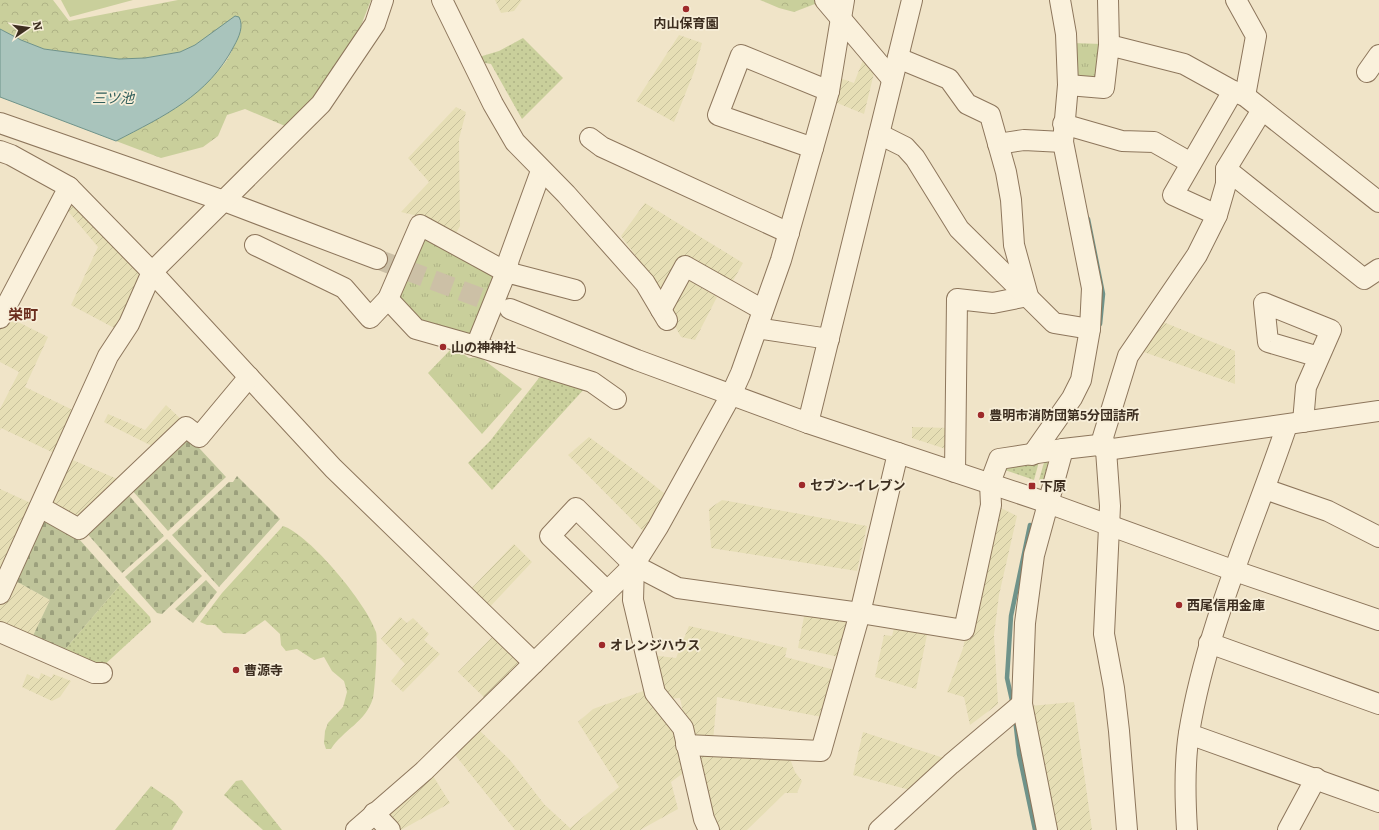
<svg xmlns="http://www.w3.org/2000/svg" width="1379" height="830" font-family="Literata,'Noto Sans JP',serif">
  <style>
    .farmland { fill: url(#farmland-furrows) }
    .grass { fill: url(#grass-dots) }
    .forest { fill: url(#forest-crowns) }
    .cemetery { fill: url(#cemetery-stones) }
    .park { fill: url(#park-tufts) }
    .garden { fill: #c9cf9b }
    .water { fill: #a9c4bc; stroke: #6f938a }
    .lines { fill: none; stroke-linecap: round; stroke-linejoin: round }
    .stream { stroke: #6f938a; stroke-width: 4.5 }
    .minor-tunnel { stroke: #ccc0a6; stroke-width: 20; stroke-dasharray: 20 10; stroke-linecap: butt }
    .minor-casing { stroke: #8d765c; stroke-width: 22 }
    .minor { stroke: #faf1dc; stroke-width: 20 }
    .poi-dot { fill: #9e2a2b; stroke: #f7eed8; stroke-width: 1.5 }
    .labels { text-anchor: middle; stroke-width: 3.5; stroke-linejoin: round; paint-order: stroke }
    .poi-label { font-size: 13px; font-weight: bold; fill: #3d2e20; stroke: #f7eed8; text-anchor: start }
    .water-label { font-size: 14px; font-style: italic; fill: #2f5d5a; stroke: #f7eed8 }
    .quarter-label { font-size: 15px; font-weight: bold; fill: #6b2e1e; stroke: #f7eed8 }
  </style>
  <defs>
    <pattern id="farmland-furrows" width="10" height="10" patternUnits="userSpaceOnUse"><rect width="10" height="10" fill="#e6deb5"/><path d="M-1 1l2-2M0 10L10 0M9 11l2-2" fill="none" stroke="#c6bf9b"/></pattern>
    <pattern id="grass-dots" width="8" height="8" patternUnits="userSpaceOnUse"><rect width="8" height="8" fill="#c9cf9b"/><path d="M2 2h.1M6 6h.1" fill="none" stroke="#aeb285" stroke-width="1.8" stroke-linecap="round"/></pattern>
    <pattern id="forest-crowns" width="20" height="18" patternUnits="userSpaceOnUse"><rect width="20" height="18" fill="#c9cf9b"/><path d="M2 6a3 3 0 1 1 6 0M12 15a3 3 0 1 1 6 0" fill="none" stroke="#aeb285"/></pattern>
    <pattern id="cemetery-stones" width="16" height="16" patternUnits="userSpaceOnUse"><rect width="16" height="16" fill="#bfc49a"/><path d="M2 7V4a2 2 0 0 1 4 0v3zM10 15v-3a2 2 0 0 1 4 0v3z" fill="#9ca07d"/></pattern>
    <pattern id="park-tufts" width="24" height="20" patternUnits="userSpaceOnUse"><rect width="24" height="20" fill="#c9cf9b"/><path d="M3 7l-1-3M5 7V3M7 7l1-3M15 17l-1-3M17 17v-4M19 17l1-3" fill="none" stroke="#aeb285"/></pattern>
  </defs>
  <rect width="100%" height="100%" fill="#f0e4c8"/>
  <g class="farmland">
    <path d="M495,0H522L514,11L501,13Z"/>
    <path d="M679,35L702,43L694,72L674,122L636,101Z"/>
    <path d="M865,55L876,65L864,114L830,100L834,76L854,83Z"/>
    <path d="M456,107L466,112L459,139L460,226L455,235L422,217L401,212L429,182L408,158Z"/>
    <path d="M645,203L743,263L730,286L682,257L662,291L621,236Z"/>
    <path d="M70,206H77L136,265L139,278L118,330L71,305L98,247L67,210Z"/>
    <path d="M690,281L717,297L695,340L681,337L670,317L682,282Z"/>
    <path d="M6,316L48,337L25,387L75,411L56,454L1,428L0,430V409L19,372L0,362V327Z"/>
    <path d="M1158,320L1235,351V384L1138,350Z"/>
    <path d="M166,405L184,422L156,448L104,422L108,414L145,430Z"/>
    <path d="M912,427L950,428L949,450L912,438Z"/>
    <path d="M589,437L641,475L669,497L646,534L568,455Z"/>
    <path d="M68,458L122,481L76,521L51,508L49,500Z"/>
    <path d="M0,489L33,504L0,577Z"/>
    <path d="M722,500L867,526L857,571L711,548L709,509Z"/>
    <path d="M995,505L1017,516L999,595L994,635L998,704L970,725L964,697L947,692L963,648Z"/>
    <path d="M514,544L532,562L487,610L468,592Z"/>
    <path d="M12,579L50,600L31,640L0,627V605Z"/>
    <path d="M805,611L849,616L839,657L798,648Z"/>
    <path d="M400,617L407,623L413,618L429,634L424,640L440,654L403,692L391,681L405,664L381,639Z"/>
    <path d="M895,624L928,630L916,689L875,677L884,635L892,636Z"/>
    <path d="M689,626L787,648L785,657L835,670L822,717L717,697L713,741L688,736L680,698L668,699L650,655L676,658Z"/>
    <path d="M496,633L524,661L488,701L458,672Z"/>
    <path d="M41,673L52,678L53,674L71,681L60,697L52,701L22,687L27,674L39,679Z"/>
    <path d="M646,690L678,732L686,771L671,782L678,809L640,830H515L452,751L477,728L510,760L544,804L570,828L619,787L578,722L593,709Z"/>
    <path d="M1074,702L1092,830H1052L1030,706Z"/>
    <path d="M863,732L950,760L914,791L853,775Z"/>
    <path d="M693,751L789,756L795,772L802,781L797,793H785L747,830H711Z"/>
    <path d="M430,771L450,803L401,830H395L382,812Z"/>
  </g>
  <g class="grass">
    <path d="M523,38L563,78L522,119L491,64L480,62L479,57L499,51Z"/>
    <path d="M542,374L586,387L492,490L468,463L490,441Z"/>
    <path d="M1040,458L1034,480L1005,470L1003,466Z"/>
    <path d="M1045,459L1050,462L1047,484L1039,480Z"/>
    <path d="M120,585L150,617L151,622L102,667L61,654Z"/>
  </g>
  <g class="forest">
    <path d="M0,0H53L69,21L178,0H371L351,51L316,97L285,126L245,109L227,115L218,136L203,147L161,158L116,141C156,120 195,101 224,64C230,57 233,47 237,39L215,32L195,45L180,52L145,58L119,59L44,49L20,40L0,29Z"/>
    <path d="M760,0H819L820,2L794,12L779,8Z"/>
    <path d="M283,526C310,535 367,604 376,632C378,638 375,690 373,698C366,722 343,730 331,749H326L324,743L325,731L328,723L343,707L347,692L344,681L332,671L324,657L314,660L297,649L286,651L281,645L280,634L265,620L245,634L223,633L215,625H207L200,622L222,593Z"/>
    <path d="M242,780L282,830H263L224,795L236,781Z"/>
    <path d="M151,786L173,801L183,812L172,830H115Z"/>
  </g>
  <g class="cemetery">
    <path d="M187,435L226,477L168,531L131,489Z"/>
    <path d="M237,476L280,519L219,587L172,535L229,482H233Z"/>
    <path d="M126,492L164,536L122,573L84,530Z"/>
    <path d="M39,518L71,530L120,585L61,654L31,640L50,600L12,579Z"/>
    <path d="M167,539L202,576L162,614L157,613L125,577Z"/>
    <path d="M206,580L217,592L193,623L175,609Z"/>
  </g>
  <g class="park">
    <path d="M1072,43L1102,44L1098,81L1075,79Z"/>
    <path d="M428,236L495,272L474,335L466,338L419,323L397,298L420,238Z"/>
    <path d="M453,347L469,358L480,357L522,389L482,434L428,373Z"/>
  </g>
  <path class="garden" d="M61,0H133L70,17Z"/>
  <path class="water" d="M235,16L239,17C244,26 239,37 234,46C208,96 164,116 116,141L0,97V29L21,40L44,49L119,59L145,58L180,52L195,45Z"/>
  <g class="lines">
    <g class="stream">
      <path d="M1088,219L1103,294L1100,324"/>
      <path d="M1013,705L1007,678L1011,616L1030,525"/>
      <path d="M1015,718L1019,754L1035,830"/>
    </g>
    <path class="minor-tunnel" d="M377,259L510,309"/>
    <g class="minor-casing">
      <g id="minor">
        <path d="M442,0L493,104L515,142L566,194L645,283L667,320"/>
        <path d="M825,0L892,79"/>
        <path d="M912,0L808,423L1048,503L1235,571L1379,620"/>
        <path d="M1108,0L1109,45"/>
        <path d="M1236,0L1256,36L1245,96"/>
        <path d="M898,58L949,79L967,104L990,115L1006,172L1011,200L1014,245L1028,296L993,303L957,299L955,472"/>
        <path d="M1367,72L1379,55"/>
        <path d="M1068,85L1104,88L1109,45L1184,64L1233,91L1245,96L1379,202"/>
        <path d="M0,123L224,201L377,259"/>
        <path d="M1063,124L1122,141L1154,142L1191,163"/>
        <path d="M879,134L905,147L915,158L959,229L1054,323L1090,329"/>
        <path d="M590,138L602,147L789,233"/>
        <path d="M998,144L1024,140L1063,142"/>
        <path d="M813,148L718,115L741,55L829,91"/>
        <path d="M0,151L11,155L69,187L152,272L333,468L534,663"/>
        <path d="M1226,169L1364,279L1379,269"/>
        <path d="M1217,215L1173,195L1233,91"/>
        <path d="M255,245L344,288L370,318L388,299L416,329L476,346"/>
        <path d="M575,290L506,272L476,346L592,382L616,399"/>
        <path d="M388,299L420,225L506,272L509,259L541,171"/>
        <path d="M510,309L637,360L808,423"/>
        <path d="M661,310L685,266L763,310"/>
        <path d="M0,318L69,187"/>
        <path d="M757,328L829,339"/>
        <path d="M1303,422L1306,387L1331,330L1264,303L1268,342L1319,357"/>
        <path d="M1032,455L1072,398L1081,380L1090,329L1092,288L1063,142L1068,85L1066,34L1060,0"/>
        <path d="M1265,489L1328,511L1379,537"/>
        <path d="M40,507L79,529L186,427L199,437L249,377"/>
        <path d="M634,565L633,600L655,693L683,728L704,819L709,830"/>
        <path d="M607,591L550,536L576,508L634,565L678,588L860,613L964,630L991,505L990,483L999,459L1063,449L1098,445L1106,450L1379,411"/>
        <path d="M0,594L108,356L129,324L152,272L321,104L375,24L383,0"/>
        <path d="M0,632L94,673H102"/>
        <path d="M1209,643L1379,704"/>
        <path d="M1189,734L1379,802"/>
        <path d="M686,745L821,751L860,613L898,453"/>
        <path d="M374,813L390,830"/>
        <path d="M356,830L424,771L634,565L658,527L731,395L741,373L781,260L813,148L829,91L844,0"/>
        <path d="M879,830L951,764L1022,704"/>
        <path d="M1047,830L1022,704L1025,623L1034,555L1063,449"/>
        <path d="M1127,830L1119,731L1114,688L1104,634L1110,506L1106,450L1103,437L1128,356L1197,255L1217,215L1226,184V169L1262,110"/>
        <path d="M1187,830C1185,798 1184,765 1189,733C1206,628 1253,526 1287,425"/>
        <path d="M1288,830L1316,778"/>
      </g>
    </g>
    <use href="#minor" class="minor"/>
  </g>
  <g class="poi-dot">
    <circle cx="686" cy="9" r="4"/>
    <circle cx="443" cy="347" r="4"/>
    <circle cx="981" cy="415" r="4"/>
    <circle cx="802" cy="485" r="4"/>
    <rect x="1028" y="482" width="8" height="8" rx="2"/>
    <circle cx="1179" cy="605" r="4"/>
    <circle cx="602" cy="645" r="4"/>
    <circle cx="236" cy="670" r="4"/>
  </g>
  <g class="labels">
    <g class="poi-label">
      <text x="686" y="28" text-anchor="middle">内山保育園</text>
      <text x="451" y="352">山の神神社</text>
      <text x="989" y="420">豊明市消防団第5分団詰所</text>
      <text x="810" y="490">セブン-イレブン</text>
      <text x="1040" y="491">下原</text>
      <text x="1187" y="610">西尾信用金庫</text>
      <text x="610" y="650">オレンジハウス</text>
      <text x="244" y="675">曹源寺</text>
    </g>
    <g class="water-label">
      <text x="113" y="103">三ツ池</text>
    </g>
    <g class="quarter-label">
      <text x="23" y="320">栄町</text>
    </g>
  </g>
  <g transform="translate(28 28) rotate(77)" stroke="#f7eed8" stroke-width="3" paint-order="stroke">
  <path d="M0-3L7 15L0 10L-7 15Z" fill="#3d2e20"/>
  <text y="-6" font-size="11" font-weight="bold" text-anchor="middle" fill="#3d2e20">N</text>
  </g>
</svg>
